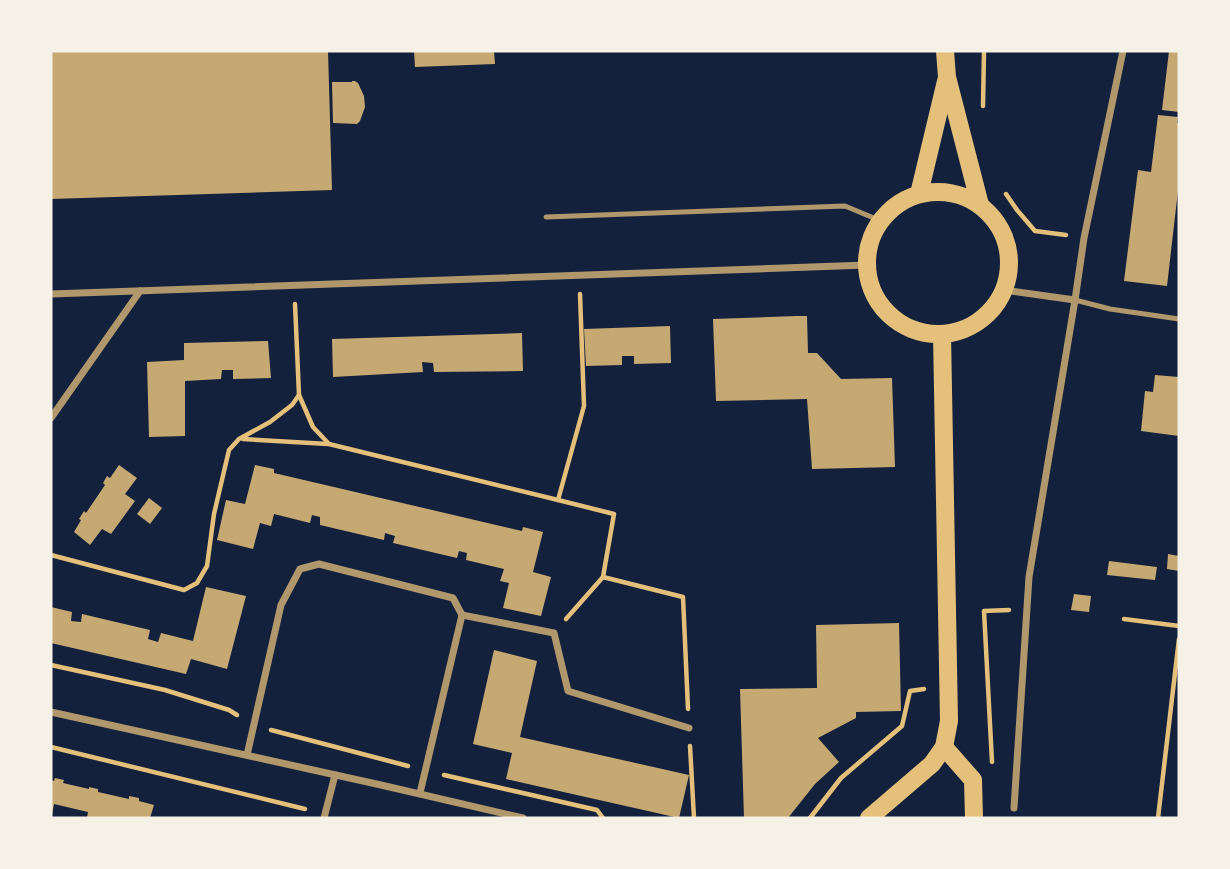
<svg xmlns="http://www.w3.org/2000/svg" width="1230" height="869" font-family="'Archivo Narrow',sans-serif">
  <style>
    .building { fill: #c6a872 }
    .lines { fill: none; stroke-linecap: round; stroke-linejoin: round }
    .path { stroke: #e5c07b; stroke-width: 4.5 }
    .service { stroke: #b1986c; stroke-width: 5 }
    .minor { stroke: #b1986c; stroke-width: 7 }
    .primary { stroke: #e5c07b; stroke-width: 18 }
  </style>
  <rect width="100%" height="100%" fill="#14213d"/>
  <g class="building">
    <path d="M51,51H328L332,190L51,199Z"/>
    <path d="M414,51H494L495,64L415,67Z"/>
    <path d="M1169,51H1179V112L1162,110Z"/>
    <path d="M352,81H355L358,83L364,96L365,107L360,121L357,124L333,123L332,82H352Z"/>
    <path d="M1158,115L1178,117L1177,123H1179V182L1167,286L1124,281L1138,170L1151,172Z"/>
    <path d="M796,316H807L808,353H817L841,379L892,378L895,467L812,469L807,399L716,401L713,319Z"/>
    <path d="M670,326L671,363L634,364V356H622V365L586,366L584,329Z"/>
    <path d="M522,333L523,371L434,372L433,363L422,362L423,372L333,377L332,339Z"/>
    <path d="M268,341L271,378L233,379V370H222L221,379L185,381V436L149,437L147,362L184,360V343Z"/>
    <path d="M1155,375L1179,377V436L1141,431L1145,391L1153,392Z"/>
    <path d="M119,465L137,478L125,494L135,501L111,534L102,529L90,545L74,532L81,520L79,519L84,511L86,513L105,485L103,483L107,476L110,478Z"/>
    <path d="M255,465L274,469V473L522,531L523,527L543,532L533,572L551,577L541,616L503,608L509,583L500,581L504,569L466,560L467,553L459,551L457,558L393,543L395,536L385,533L384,540L320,525V517L312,515L310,523L274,514L271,526L260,523L253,549L217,540L226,500L245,504Z"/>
    <path d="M149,498L162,508L150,524L137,514Z"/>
    <path d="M1168,554L1179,556V571L1167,569Z"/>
    <path d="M1109,561L1157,567L1155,580L1107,575Z"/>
    <path d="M206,587L246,596L227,669L191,659L186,674L51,643V607L72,612L71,621L81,622L82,614L150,630L148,639L158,642L161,633L193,641Z"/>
    <path d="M1074,594L1091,596L1089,612L1071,610Z"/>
    <path d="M899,623L901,711L856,712V718L818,738L839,762L815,784L788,818H744L740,689L817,688L816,625Z"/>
    <path d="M494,650L537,661L520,737L689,775L679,818L506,779L512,753L473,744Z"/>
    <path d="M55,778L64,780L63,783L89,789V787L98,789V792L129,799V796L139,798V801L154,805L150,818H87L88,812L54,804L52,815H51V780L54,781Z"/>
  </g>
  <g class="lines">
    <g class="path">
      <path d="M983,106L984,51"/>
      <path d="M1006,194L1017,210L1035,231L1066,235"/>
      <path d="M580,294L584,406L558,500L614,514L603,577"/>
      <path d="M299,395L313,427L329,444L558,500"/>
      <path d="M243,439L328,444"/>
      <path d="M51,555L184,590L197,583L207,566L214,514L229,450L239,439L270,422L292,405L299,395L295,304"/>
      <path d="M566,619L603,577L683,597L688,709"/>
      <path d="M1124,619L1179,626"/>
      <path d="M51,665L165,690L229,710L237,715"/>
      <path d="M271,730L408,766"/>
      <path d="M690,746L694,818"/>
      <path d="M51,747L305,809"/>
      <path d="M992,762L984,611L1009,610"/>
      <path d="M444,775L597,810L603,818"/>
      <path d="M810,818L841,778L902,726L910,691L924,689"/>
      <path d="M1158,818L1179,639"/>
    </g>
    <g class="service">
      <path d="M546,217L845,206L881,221"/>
      <path d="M1075,300L1110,309L1179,319"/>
    </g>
    <g class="minor">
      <path d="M1004,290L1075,300L1084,238L1123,51"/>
      <path d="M51,294L867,265"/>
      <path d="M51,418L140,291"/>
      <path d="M462,615L554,633L568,691L689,728"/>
      <path d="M51,712L381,785L523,818"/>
      <path d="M247,755L281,605L300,569L319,564L453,598L462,615L420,793"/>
      <path d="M1014,808L1029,577L1075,300"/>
      <path d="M324,818L335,775"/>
    </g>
    <g class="primary">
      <path d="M945,51L947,77L980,205"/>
      <circle cx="938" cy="263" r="71"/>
      <path d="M919,194L946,81"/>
      <path d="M944,747L973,780L974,818"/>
      <path d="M869,818L932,764L944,747L949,721L942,334"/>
    </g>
  </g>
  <rect width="1230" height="869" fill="none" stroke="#f6f1e7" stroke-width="105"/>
</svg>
